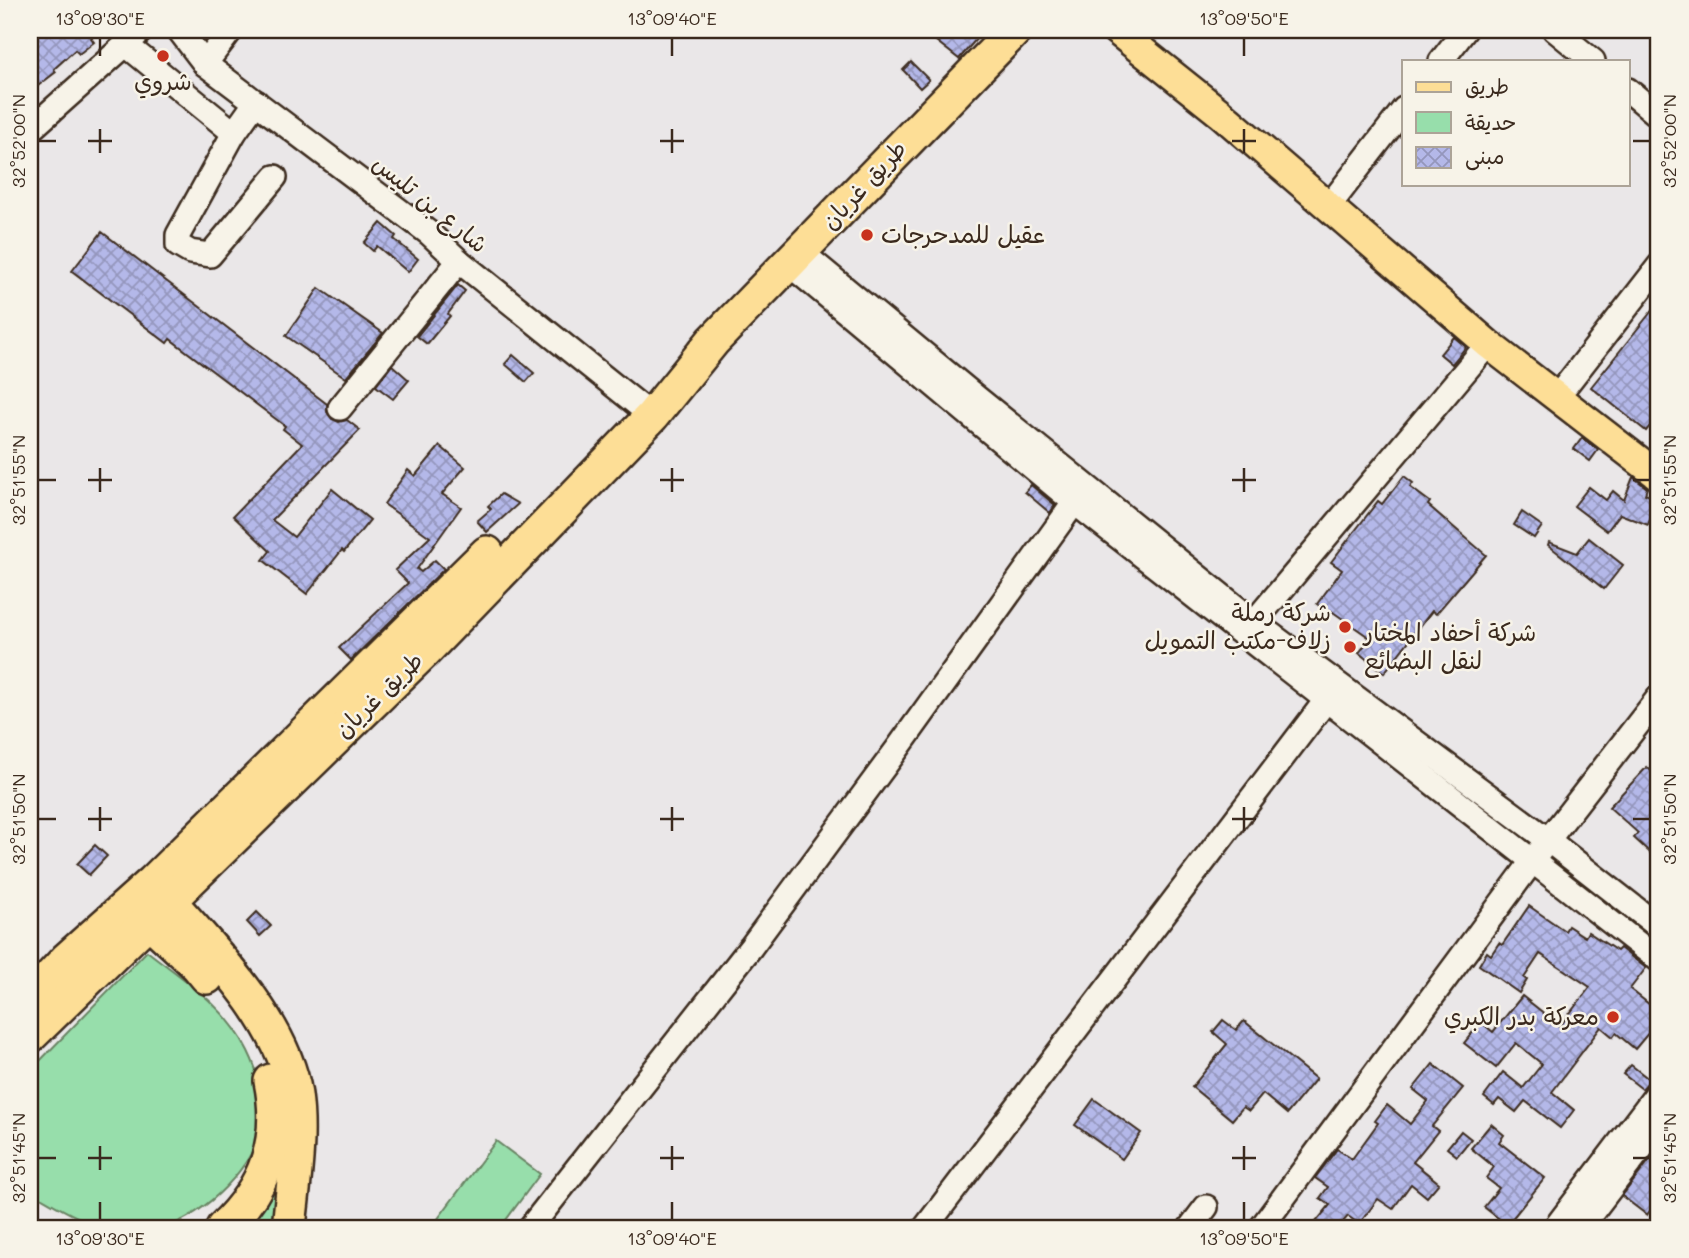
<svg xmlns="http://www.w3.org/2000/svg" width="1689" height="1258" font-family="Mali,'Playpen Sans Arabic',sans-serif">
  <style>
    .green { fill: #97deab; stroke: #698464; stroke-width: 2 }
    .building { fill: url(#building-cross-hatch); stroke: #3b2a1e; stroke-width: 2 }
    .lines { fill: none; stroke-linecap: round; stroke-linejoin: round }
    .minor-casing { stroke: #3b2a1e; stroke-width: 28 }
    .major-casing { stroke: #3b2a1e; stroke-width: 33 }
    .highway-casing { stroke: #3b2a1e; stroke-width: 38 }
    .minor { stroke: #f7f3e8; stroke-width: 23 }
    .major { stroke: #fdde96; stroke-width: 28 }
    .highway { stroke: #fdde96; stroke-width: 33 }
    .ticks { fill: none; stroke: #3b2a1e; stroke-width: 2.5 }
    .poi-dot { fill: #c8321e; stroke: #f7f3e8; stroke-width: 2.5 }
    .labels { text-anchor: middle; stroke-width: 5; stroke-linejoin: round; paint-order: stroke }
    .poi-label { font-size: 24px; fill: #3b2a1e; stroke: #f7f3e8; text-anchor: start }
    .street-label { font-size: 24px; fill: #3b2a1e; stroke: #f7f3e8 }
    .neatline { fill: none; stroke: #3b2a1e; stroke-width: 2.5 }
    .ticks-label { font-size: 18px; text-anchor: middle; fill: #3b2a1e }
  </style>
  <defs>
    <pattern id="building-cross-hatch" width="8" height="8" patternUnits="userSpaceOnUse" patternTransform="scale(1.75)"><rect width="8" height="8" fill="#b4b8e9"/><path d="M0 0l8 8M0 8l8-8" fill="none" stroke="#9496bc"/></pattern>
  </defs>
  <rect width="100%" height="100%" fill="#eae7e8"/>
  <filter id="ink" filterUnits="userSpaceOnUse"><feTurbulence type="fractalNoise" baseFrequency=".0143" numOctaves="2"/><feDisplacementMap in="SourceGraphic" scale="14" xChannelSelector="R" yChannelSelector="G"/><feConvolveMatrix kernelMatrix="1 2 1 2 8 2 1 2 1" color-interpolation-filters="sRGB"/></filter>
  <g filter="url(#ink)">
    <g class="green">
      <path d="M147,951C184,980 227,1007 248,1051C258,1071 266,1100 263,1123C256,1164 205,1216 165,1227C151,1231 126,1230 112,1228C83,1224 55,1205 30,1191V1071Z"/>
      <path d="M496,1141L540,1174L500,1228H448L437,1220Z"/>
      <path d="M280,1171L284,1228H246L273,1192Z"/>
    </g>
    <g class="building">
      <path d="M30,30H102L91,38L94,42L79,54L75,50L54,69L56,72L30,92Z"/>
      <path d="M922,30H984L959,59Z"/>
      <path d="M911,62L929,80L920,88L903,70Z"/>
      <path d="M381,223L396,236L394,239L418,259L408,272L377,246L373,251L364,243Z"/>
      <path d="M102,232L327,404V412L332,419L339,422L347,420L360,430L272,520L294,537L332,489L370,520L344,552L342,550L307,594L263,560L270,551L233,516L302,444L283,429L285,426L170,339L167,343L72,271Z"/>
      <path d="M458,285L465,291L448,314L450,316L427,344L417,336Z"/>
      <path d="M319,288L383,333L346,378L286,336Z"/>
      <path d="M1659,302V415L1646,431L1591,387Z"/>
      <path d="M1454,337L1466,347L1452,364L1440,354Z"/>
      <path d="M513,355L534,373L526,382L505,364Z"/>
      <path d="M392,365L409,380L393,399L376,386Z"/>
      <path d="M1582,438L1598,450L1590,461L1574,449Z"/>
      <path d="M440,446L465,467L442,494L461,507L417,569L421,572L435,560L444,569L351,660L339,648L408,583L395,570L430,537L384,504L408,470L415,476Z"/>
      <path d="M1404,476L1413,483L1410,487L1430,502L1428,505L1486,555L1436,614L1432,611L1384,673L1359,653L1370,638L1330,610L1328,612L1317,604L1342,570L1331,562L1378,501L1382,504Z"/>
      <path d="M1633,477L1647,488L1645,494L1658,499L1648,525L1620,514L1607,531L1574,506L1589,487L1606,500L1613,491L1624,500Z"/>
      <path d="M1031,485L1055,505L1050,513L1025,492Z"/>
      <path d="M501,494L518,504L487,532L477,521L491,509L488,506Z"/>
      <path d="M1522,512L1542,526L1534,538L1514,525Z"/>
      <path d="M1589,538L1623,565L1604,589L1548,545L1549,542L1577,553Z"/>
      <path d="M1647,767L1659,778V861L1634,838L1638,833L1609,807Z"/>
      <path d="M95,845L107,856L89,875L77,864Z"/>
      <path d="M1529,906L1565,931L1568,926L1585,937L1588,932L1617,951L1620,948L1646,968L1630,989L1659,1012V1029L1655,1025L1635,1049L1616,1033L1613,1037L1601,1027L1552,1092L1574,1110L1560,1128L1525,1101L1516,1112L1499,1099L1494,1105L1484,1097L1503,1072L1523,1088L1542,1064L1516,1043L1496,1068L1464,1043L1481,1022L1493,1032L1522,996L1560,1026L1590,987L1540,954L1524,978L1527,980L1519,993L1479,965L1487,952L1491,955L1499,943L1502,945Z"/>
      <path d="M257,912L271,926L260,936L247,922Z"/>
      <path d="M1223,1020L1236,1030L1244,1021L1316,1079L1287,1114L1263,1094L1249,1111L1243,1107L1232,1120L1192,1087L1227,1044L1213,1032Z"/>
      <path d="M1433,1064L1463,1088L1432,1126L1438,1131L1413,1162L1439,1183L1427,1197L1411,1184L1393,1209L1378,1199L1359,1224L1348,1216L1338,1228H1311L1330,1205L1320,1198L1328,1187L1315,1178L1337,1149L1352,1159L1378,1123L1375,1121L1387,1105L1410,1124L1428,1101L1413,1089Z"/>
      <path d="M1631,1065L1650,1080L1642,1089L1623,1074Z"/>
      <path d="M1094,1099L1141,1133L1122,1159L1075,1125Z"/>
      <path d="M1491,1124L1504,1135L1499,1142L1545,1178L1507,1225L1484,1207L1499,1188L1486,1178L1494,1167L1471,1148Z"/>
      <path d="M1461,1131L1471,1139L1457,1156L1447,1148Z"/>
      <path d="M1659,1148V1198L1647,1215L1622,1196Z"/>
    </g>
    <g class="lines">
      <g class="minor-casing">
        <g id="minor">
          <path d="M179,30L205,64L429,233L459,261L652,416"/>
          <path d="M1555,30L1593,61"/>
          <path d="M125,44L234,133"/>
          <path d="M1441,61L1465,30"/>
          <path d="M205,64L231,30"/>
          <path d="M1628,90L1659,116"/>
          <path d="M256,102L234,133L178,235V245L190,252L210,255L275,177"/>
          <path d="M30,130L142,30"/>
          <path d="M1329,206L1404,109"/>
          <path d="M801,252L976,397L1254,622L1548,840L1659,927"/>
          <path d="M789,264L1075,503L1659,960"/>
          <path d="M1557,397L1659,266"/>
          <path d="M340,408L459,261"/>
          <path d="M1245,633L1488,344"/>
          <path d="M530,1228L751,947L898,748L1082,492"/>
          <path d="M925,1228L1334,690"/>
          <path d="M1190,1228L1206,1207"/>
          <path d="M1261,1228L1548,840L1659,697"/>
          <path d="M1555,1228L1659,1091"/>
          <path d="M1580,1228L1659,1125"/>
        </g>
      </g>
      <g class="major-casing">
        <path id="major" d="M1116,30L1220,113L1488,344L1659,476"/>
      </g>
      <g class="highway-casing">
        <g id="highway">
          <path d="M155,885C204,942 284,1019 295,1095C301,1139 293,1185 289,1228"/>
          <path d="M132,905L198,966L207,977"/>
          <path d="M30,999L67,959L153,882L487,553"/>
          <path d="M30,1036L424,652L652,416L713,341L1015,30"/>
          <path d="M223,1228C266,1187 283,1140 271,1081"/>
        </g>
      </g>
      <use href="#minor" class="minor"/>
      <use href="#major" class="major"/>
      <use href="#highway" class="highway"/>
    </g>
  </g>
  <path class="ticks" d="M100,38V56M672,38V56M1244,38V56M100,129V153M672,129V153M1244,129V153M38,141H56M88,141H112M660,141H684M1232,141H1256M1633,141H1650M100,468V492M672,468V492M1244,468V492M38,480H56M88,480H112M660,480H684M1232,480H1256M1633,480H1650M100,807V831M672,807V831M1244,807V831M38,819H56M88,819H112M660,819H684M1232,819H1256M1633,819H1650M100,1146V1170M672,1146V1170M1244,1146V1170M38,1158H56M88,1158H112M660,1158H684M1232,1158H1256M1633,1158H1650M100,1202V1220M672,1202V1220M1244,1202V1220"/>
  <g class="poi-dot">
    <circle cx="163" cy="56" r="7"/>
    <circle cx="867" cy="235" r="7"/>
    <circle cx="1345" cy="627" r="7"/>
    <circle cx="1350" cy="647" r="7"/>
    <circle cx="1613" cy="1017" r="7"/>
  </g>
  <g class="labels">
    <g class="poi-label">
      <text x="163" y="90" text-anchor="middle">شروي</text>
      <text x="881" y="243">عقيل للمدحرجات</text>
      <text x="1331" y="621" text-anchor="end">شركة رملة<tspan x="1331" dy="28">زلاف-مكتب التمويل</tspan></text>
      <text x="1364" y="641">شركة أحفاد المختار<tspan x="1364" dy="28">لنقل البضائع</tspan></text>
      <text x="1599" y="1025" text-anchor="end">معركة بدر الكبري</text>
    </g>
    <g class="street-label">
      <text transform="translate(864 185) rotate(-47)" y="8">طريق غريان</text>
      <text transform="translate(430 204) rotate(39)" y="8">شارع بن تليس</text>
      <text transform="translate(379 695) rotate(-44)" y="8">طريق غريان</text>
    </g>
  </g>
  <rect width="1689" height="1258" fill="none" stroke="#f7f3e8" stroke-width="77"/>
  <rect x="1402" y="60" width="228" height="126" fill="#f7f3e8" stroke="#aca397" stroke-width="2"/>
  <rect x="1416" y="82" width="35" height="10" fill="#fdde96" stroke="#aca397" stroke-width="2"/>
  <text x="1465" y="94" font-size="21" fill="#3b2a1e">طريق</text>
  <rect x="1416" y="112" width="35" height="21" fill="#97deab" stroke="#aca397" stroke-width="2"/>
  <text x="1465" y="130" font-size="21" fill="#3b2a1e">حديقة</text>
  <rect x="1416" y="147" width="35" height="21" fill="url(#building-cross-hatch)" stroke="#aca397" stroke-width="2"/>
  <text x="1465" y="164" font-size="21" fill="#3b2a1e">مبنى</text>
  <rect x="38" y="38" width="1612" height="1182" class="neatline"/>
  <g class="ticks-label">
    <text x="100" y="25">13°09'30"E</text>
    <text x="672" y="25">13°09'40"E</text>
    <text x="1244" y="25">13°09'50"E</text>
    <text transform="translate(19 141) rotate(-90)" y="6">32°52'00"N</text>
    <text transform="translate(1670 141) rotate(-90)" y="6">32°52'00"N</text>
    <text transform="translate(19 480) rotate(-90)" y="6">32°51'55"N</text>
    <text transform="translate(1670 480) rotate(-90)" y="6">32°51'55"N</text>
    <text transform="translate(19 819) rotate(-90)" y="6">32°51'50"N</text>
    <text transform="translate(1670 819) rotate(-90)" y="6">32°51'50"N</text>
    <text transform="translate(19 1158) rotate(-90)" y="6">32°51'45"N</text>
    <text transform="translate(1670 1158) rotate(-90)" y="6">32°51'45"N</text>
    <text x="100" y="1245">13°09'30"E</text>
    <text x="672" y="1245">13°09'40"E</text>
    <text x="1244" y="1245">13°09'50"E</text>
  </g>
</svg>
